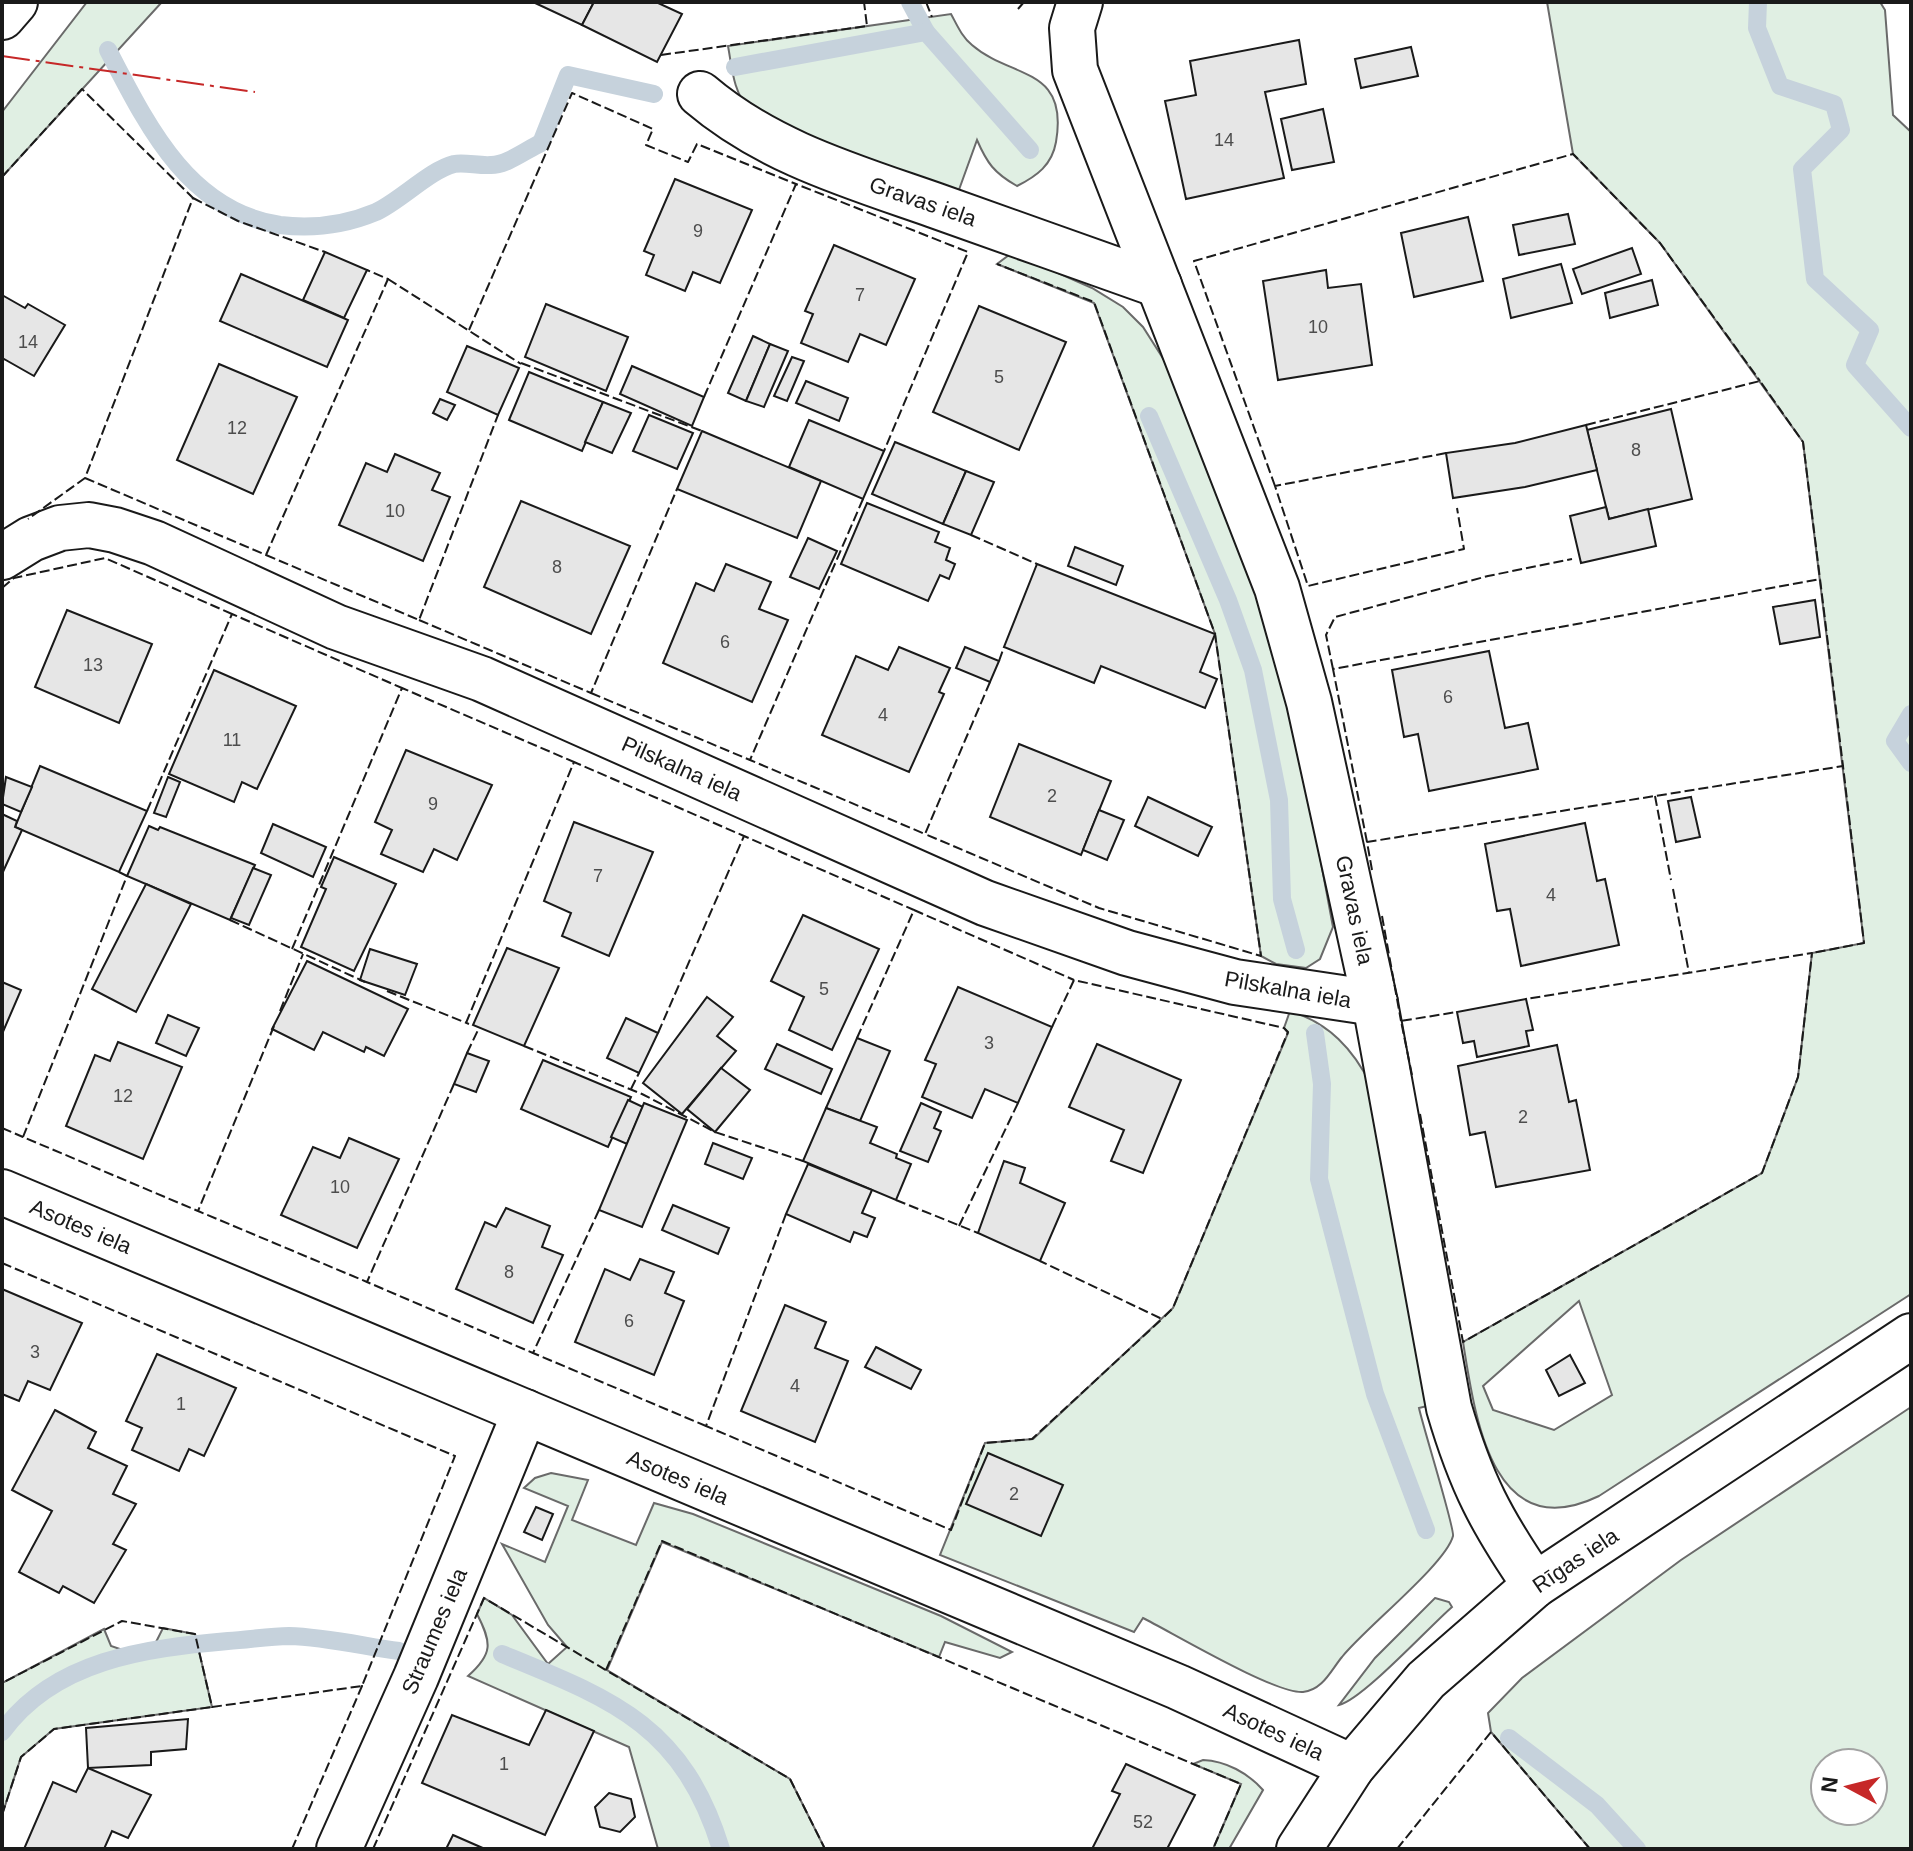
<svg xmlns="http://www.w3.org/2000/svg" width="1913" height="1851" font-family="Arial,sans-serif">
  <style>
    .green { fill: #e0efe3; stroke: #6a6a6a; stroke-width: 2; fill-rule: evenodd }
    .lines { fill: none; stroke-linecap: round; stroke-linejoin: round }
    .stream { stroke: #c6d2dc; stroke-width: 18 }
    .building { fill: #e6e6e6; stroke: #1a1a1a; stroke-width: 2 }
    .street-casing { stroke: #1a1a1a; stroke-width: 48 }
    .secondary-casing { stroke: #1a1a1a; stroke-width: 48 }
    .highway-casing { stroke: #1a1a1a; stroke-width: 48 }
    .street { stroke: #fff; stroke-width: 44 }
    .secondary { stroke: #fff; stroke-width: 44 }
    .highway { stroke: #fff; stroke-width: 44 }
    .fence { stroke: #1a1a1a; stroke-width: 2; stroke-dasharray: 10 4; stroke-linecap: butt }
    .power { stroke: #c62828; stroke-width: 2; stroke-dasharray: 28 6 4 6; stroke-linecap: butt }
    .labels { text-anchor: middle; stroke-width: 6; stroke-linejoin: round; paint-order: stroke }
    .number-label { font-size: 18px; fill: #4d4d4d }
    .street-label { font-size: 22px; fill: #1a1a1a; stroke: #fff }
  </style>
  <rect width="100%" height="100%" fill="#fff"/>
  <g class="green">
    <path d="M87,2H162L2,177V112Z"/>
    <path d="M1547,2H1880L1885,10L1893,115L1911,132V1294L1599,1496C1491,1548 1475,1415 1463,1342L1762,1173L1798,1077L1812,953L1864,943L1803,442L1660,243L1573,154ZM1579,1301L1612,1395L1554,1430L1493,1410L1483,1386Z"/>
    <path d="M951,14C957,25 962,37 972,45C1011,79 1069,66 1056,142C1052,165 1037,176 1017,186C994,173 987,163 977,140L956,198C907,179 782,144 749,109C733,92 732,67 728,46Z"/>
    <path d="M1009,255L1022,257L1092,288L1123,307L1143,327L1178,382L1247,564L1296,728L1333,927L1320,959L1306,968L1276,964L1261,956L1215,634L1094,303L997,264Z"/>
    <path d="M1290,1011C1329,1023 1353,1049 1371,1085L1431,1405L1419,1408C1423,1427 1455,1529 1453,1536C1446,1564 1364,1629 1342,1657C1331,1670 1323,1690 1303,1692C1275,1694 1173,1633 1143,1618L1134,1632L940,1555L985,1443L1033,1439L1173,1308L1288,1033L1284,1028Z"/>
    <path d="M1911,1407V1849H1590L1491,1732L1488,1713L1522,1678L1681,1560ZM1825,1763H1873V1811H1825Z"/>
    <path d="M551,1473L588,1480L572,1520L636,1545L654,1503L693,1514L941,1616L1012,1652L1000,1658L945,1642L939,1657L662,1542L607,1670L790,1779L825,1849H658L629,1747L468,1676C493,1654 492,1643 477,1614L484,1598L512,1615L548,1664L567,1647L548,1625L502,1544L545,1562L568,1506L524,1488L535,1478Z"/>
    <path d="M1435,1598L1449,1602L1452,1607C1428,1628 1362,1700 1339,1705L1375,1658Z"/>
    <path d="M163,1628L195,1634L212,1707L54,1729L21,1757L2,1815V1683L104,1629L111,1646L140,1656L150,1654Z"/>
    <path d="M1203,1760C1226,1761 1248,1773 1263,1790L1229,1849H1213L1241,1784L1193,1764Z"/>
  </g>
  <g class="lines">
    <g class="stream">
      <path d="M910,2L926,32"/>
      <path d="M1758,2L1757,28L1780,86L1834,104L1841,130L1802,169L1815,279L1870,330L1855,365L1911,428"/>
      <path d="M108,50C147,125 188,211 280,225C313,229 345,225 376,212C400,201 430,170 454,164C465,162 479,166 491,165C507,165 526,150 541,143L568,75L654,94"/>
      <path d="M735,67L926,32L1030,150"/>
      <path d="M1149,416L1228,600L1253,670L1279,800L1282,899L1296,950"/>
      <path d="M1911,714L1895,741L1911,763"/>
      <path d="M1315,1033L1322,1084L1319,1179L1375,1394L1426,1530"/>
      <path d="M502,1654C612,1699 683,1725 721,1849"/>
      <path d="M2,1732C54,1660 146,1648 228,1641C248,1640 269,1636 289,1636C325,1637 363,1646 399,1651"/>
      <path d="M1509,1738L1597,1805L1637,1849"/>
    </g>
  </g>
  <g class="building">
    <path d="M533,2H594L582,25Z"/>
    <path d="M594,2H656L682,14L657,62L582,25Z"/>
    <path d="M1299,40L1306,84L1265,92L1284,178L1186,199L1165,101L1196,95L1190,61Z"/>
    <path d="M1411,47L1418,76L1361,88L1355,59Z"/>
    <path d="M1323,109L1334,162L1292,170L1281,119Z"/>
    <path d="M675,179L752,210L720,283L693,272L685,291L646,275L654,255L644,251Z"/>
    <path d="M1568,214L1575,244L1519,255L1513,225Z"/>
    <path d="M1468,217L1483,281L1414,297L1401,233Z"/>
    <path d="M834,245L915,279L886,345L860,334L848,362L801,343L813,314L805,311Z"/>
    <path d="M1632,248L1641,274L1582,294L1573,269Z"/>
    <path d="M325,252L367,270L344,318L303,300Z"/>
    <path d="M1561,264L1572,303L1511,318L1503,279Z"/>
    <path d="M1326,270L1328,288L1361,284L1372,365L1278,380L1263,281Z"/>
    <path d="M241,274L348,320L327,367L220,321Z"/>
    <path d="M1652,280L1658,305L1610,318L1605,293Z"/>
    <path d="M2,295L25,308L28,304L65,325L34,376L4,359L2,362Z"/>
    <path d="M546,304L628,337L606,391L525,357Z"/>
    <path d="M979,306L1066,342L1019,450L933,412Z"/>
    <path d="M753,336L770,344L746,401L728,393Z"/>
    <path d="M770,344L788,351L764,407L746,401Z"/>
    <path d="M467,346L519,368L498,415L447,392Z"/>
    <path d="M792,357L804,361L787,401L774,396Z"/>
    <path d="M219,364L297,397L253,494L177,460Z"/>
    <path d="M632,366L704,397L692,426L620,394Z"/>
    <path d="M529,372L603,402L582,451L509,420Z"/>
    <path d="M806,381L848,398L839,421L796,403Z"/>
    <path d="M440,399L455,405L447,420L433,413Z"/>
    <path d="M603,402L631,413L612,453L585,442Z"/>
    <path d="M1671,409L1692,499L1609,519L1587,430Z"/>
    <path d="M649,415L693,433L677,469L633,451Z"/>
    <path d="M809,420L884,451L863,499L789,467Z"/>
    <path d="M1586,425L1597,470L1525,487L1453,498L1446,453L1515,443Z"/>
    <path d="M702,431L821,481L797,538L677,489Z"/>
    <path d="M895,442L966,471L943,524L872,494Z"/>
    <path d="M395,454L440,473L432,490L450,497L423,561L339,525L366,463L387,472Z"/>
    <path d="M966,471L994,482L971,535L943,524Z"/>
    <path d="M521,501L630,546L591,634L484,587Z"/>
    <path d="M867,503L939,532L935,542L950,548L946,560L955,564L949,579L940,575L928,601L841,564Z"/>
    <path d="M1606,507L1609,519L1648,509L1656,546L1581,563L1570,516Z"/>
    <path d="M808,538L837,551L819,589L790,577Z"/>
    <path d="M1075,547L1123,566L1116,585L1068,566Z"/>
    <path d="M726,564L771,582L759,609L788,620L752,702L663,663L696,583L714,591Z"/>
    <path d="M1037,564L1215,634L1200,672L1217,679L1205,708L1101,666L1094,683L1004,647Z"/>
    <path d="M1815,600L1820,637L1780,644L1773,607Z"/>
    <path d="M67,610L152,644L119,723L35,687Z"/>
    <path d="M899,647L950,668L939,692L944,694L909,772L822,735L856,656L888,670Z"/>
    <path d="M965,647L999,661L990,682L956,668Z"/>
    <path d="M1489,651L1505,728L1528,723L1538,769L1429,791L1418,734L1404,737L1392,670Z"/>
    <path d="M214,670L296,706L257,789L242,782L234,802L169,774Z"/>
    <path d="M1019,744L1111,781L1081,855L990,817Z"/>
    <path d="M406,750L492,785L457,860L434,849L423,872L381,854L392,830L375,822Z"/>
    <path d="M40,766L147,811L119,872L15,827Z"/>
    <path d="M6,777L32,787L21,812L2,804Z"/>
    <path d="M168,777L180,782L166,817L154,813Z"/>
    <path d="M1148,797L1212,827L1198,856L1135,826Z"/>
    <path d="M1691,797L1700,837L1676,842L1668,801Z"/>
    <path d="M1099,810L1124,820L1107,860L1083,850Z"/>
    <path d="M2,814L17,821L15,827L22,830L2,874Z"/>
    <path d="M574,822L653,852L609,956L562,936L571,913L544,901Z"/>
    <path d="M1585,823L1597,881L1605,879L1619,945L1521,966L1510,909L1497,911L1485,844Z"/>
    <path d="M273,824L326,847L313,877L261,853Z"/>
    <path d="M149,826L158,830L160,827L255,865L230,920L127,876Z"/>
    <path d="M334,857L396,884L354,971L301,947L326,889L321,887Z"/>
    <path d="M253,868L271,875L249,925L231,918Z"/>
    <path d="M146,884L191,904L136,1012L92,989Z"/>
    <path d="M803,915L879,949L832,1050L789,1030L804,997L771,981Z"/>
    <path d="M507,948L559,968L524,1046L473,1025Z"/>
    <path d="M370,949L417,964L405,995L360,980Z"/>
    <path d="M307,961L408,1009L384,1056L366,1047L364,1052L323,1032L314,1050L272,1029Z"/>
    <path d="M2,982L21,990L2,1034Z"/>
    <path d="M958,987L1052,1027L1018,1103L985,1089L972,1118L922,1097L936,1064L925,1060Z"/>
    <path d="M707,997L733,1017L717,1036L736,1051L682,1114L643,1083Z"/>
    <path d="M1526,999L1533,1030L1526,1031L1529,1046L1477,1057L1474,1041L1463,1043L1457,1012Z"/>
    <path d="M168,1015L199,1028L186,1056L156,1043Z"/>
    <path d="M626,1018L658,1033L639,1073L607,1058Z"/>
    <path d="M857,1038L890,1051L860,1121L826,1108Z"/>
    <path d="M118,1042L182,1067L143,1159L66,1126L95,1055L110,1061Z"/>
    <path d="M777,1044L832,1069L821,1094L765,1069Z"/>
    <path d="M1097,1044L1181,1080L1143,1173L1111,1161L1124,1130L1069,1107Z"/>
    <path d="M1557,1045L1569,1102L1576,1100L1590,1170L1496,1187L1485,1132L1470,1135L1458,1066Z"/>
    <path d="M467,1053L489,1061L476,1092L454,1084Z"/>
    <path d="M543,1060L631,1097L608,1147L521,1109Z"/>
    <path d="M721,1068L750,1090L715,1132L687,1109Z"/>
    <path d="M628,1100L643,1107L627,1144L611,1137Z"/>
    <path d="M644,1103L687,1120L642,1227L599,1210Z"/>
    <path d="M921,1103L941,1112L934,1128L941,1131L928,1162L900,1151Z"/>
    <path d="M826,1108L877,1127L870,1143L897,1154L896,1158L911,1164L896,1200L803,1161Z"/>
    <path d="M349,1138L399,1159L357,1248L281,1215L313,1147L340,1158Z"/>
    <path d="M713,1143L752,1158L743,1179L705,1164Z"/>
    <path d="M1004,1161L1025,1168L1020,1183L1065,1203L1040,1261L978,1233Z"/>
    <path d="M808,1164L872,1190L862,1213L875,1218L867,1237L854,1232L850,1242L786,1214Z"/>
    <path d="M673,1205L729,1228L718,1254L662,1230Z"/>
    <path d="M506,1208L550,1226L542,1247L563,1255L533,1323L456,1289L485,1222L496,1227Z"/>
    <path d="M640,1259L674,1272L665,1293L684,1301L654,1375L575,1342L605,1269L630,1280Z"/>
    <path d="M2,1289L82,1323L50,1390L28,1381L19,1401L2,1394Z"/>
    <path d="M785,1305L826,1322L815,1348L848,1361L815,1442L741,1411Z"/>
    <path d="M876,1347L921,1370L911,1389L865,1367Z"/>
    <path d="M157,1354L236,1388L204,1456L189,1449L179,1471L132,1450L142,1428L126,1421Z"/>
    <path d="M1570,1355L1585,1383L1559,1396L1546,1370Z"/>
    <path d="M55,1410L96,1432L88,1448L127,1466L113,1494L136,1504L113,1544L126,1550L94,1603L63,1586L59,1593L19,1572L52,1511L12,1490Z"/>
    <path d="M988,1453L1063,1485L1041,1536L966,1504Z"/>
    <path d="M536,1507L553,1514L542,1540L524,1532Z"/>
    <path d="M546,1710L594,1731L545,1835L422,1783L452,1715L529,1745Z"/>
    <path d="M188,1719L186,1749L151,1752V1765L88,1768L86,1728Z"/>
    <path d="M1126,1764L1195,1795L1167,1849H1092L1120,1794L1112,1791Z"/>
    <path d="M88,1768L151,1795L128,1838L112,1831L104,1849H24L53,1782L76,1792Z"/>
    <path d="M609,1793L631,1799L635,1817L620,1832L600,1827L595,1807Z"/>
    <path d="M453,1835L485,1849H446Z"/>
  </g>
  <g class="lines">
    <g class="street-casing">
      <g id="street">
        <path d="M1080,2L1072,28L1075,70L1277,588L1309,702L1375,1003L1449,1408C1471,1483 1491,1521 1535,1585"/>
        <path d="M700,94C768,152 851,176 934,205C1009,232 1084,258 1159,285"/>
        <path d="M2,557L31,539L60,528L89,525L115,530L154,543L336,627L482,679L985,903L1127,953L1235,982L1375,1003"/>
        <path d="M2,1192L1178,1687L1352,1767"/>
        <path d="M339,1849L416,1677L525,1412"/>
      </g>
    </g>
    <g class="secondary-casing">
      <path id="secondary" d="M1299,1849L1352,1767L1426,1680L1535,1585L1911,1336"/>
    </g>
    <g class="highway-casing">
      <path id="highway" d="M2,17L15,2"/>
    </g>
    <use href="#street" class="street"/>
    <use href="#secondary" class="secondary"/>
    <use href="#highway" class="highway"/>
    <g class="fence">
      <path d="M926,2L932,17"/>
      <path d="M1018,9L1024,2"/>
      <path d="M661,55L867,26L864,2"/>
      <path d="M2,177L82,89L193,198L85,478L28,519"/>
      <path d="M193,198L238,221L325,252"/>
      <path d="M388,279L521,364"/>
      <path d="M469,330L572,93L653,129L646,145L688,162L697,144L796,184"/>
      <path d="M521,363L702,431"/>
      <path d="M704,397L796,184L968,252L884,451"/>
      <path d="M1586,425L1760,381L1803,442L1820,579"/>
      <path d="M1446,453L1275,486L1308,586L1464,549L1457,508"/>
      <path d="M85,478L266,555L388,279L367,270"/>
      <path d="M1275,486L1194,261L1573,154L1660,243L1760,381"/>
      <path d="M863,499L750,760L925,834"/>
      <path d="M971,535L1037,564"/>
      <path d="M266,555L419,620L498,415"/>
      <path d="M2,588L14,578L105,558L232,614"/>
      <path d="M419,620L591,693L677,489"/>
      <path d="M999,661L1004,647"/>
      <path d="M1333,669L1326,635L1335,617L1488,576L1572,559"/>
      <path d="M990,682L925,834L1099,908L1261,956L1215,634L1094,302L997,264"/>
      <path d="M591,693L750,760"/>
      <path d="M1655,796L1671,880"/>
      <path d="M147,811L232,614L402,688"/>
      <path d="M1367,842L1333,669L1820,579L1843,766"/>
      <path d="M1372,870L1367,842L1843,766L1864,943L1812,953"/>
      <path d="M119,872L127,876L23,1137L198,1211"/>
      <path d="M1673,889L1689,973"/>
      <path d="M1382,916L1401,1021"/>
      <path d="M230,920L365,982"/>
      <path d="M292,949L402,688L574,762"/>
      <path d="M387,991L469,1024"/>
      <path d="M280,1011L303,954"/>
      <path d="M466,1023L574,762L744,836"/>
      <path d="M274,1026L198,1211L367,1282"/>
      <path d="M1052,1027L1074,980L1284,1028L1288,1032L1173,1308L1162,1319"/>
      <path d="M658,1033L744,836L914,910"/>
      <path d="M857,1038L914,910L1074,980"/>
      <path d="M524,1046L642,1094L715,1132L803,1161"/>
      <path d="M467,1053L479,1028"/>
      <path d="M1412,1075L1401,1021L1457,1012"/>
      <path d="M454,1084L367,1282L533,1353"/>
      <path d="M631,1089L639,1073"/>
      <path d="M1420,1114L1463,1342L1762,1173L1798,1077L1812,953L1526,999"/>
      <path d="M2,1128L23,1137"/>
      <path d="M896,1200L978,1233"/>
      <path d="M599,1210L533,1353L706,1426"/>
      <path d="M786,1214L706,1426L951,1530L985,1443L1032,1439L1162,1319L1040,1261"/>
      <path d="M959,1226L1018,1103"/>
      <path d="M2,1263L455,1456L362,1686L212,1707L195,1634L122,1621L2,1683"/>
      <path d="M606,1670L662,1541L1241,1784L1213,1849"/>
      <path d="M2,1815L21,1757L54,1729L212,1707"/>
      <path d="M292,1849L362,1686L359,1687"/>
      <path d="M373,1849L484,1598L790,1779L825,1849"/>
      <path d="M1397,1849L1491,1732L1590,1849"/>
    </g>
    <path class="power" d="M2,56L255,92"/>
  </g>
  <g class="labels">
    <g class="number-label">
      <text x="1224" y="146">14</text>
      <text x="698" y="237">9</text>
      <text x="860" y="301">7</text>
      <text x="1318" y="333">10</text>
      <text x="28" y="348">14</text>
      <text x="999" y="383">5</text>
      <text x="237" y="434">12</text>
      <text x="1636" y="456">8</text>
      <text x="395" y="517">10</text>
      <text x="557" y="573">8</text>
      <text x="725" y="648">6</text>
      <text x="93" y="671">13</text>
      <text x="1448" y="703">6</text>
      <text x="883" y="721">4</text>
      <text x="232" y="746">11</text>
      <text x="1052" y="802">2</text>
      <text x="433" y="810">9</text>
      <text x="598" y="882">7</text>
      <text x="1551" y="901">4</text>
      <text x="824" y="995">5</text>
      <text x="989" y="1049">3</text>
      <text x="123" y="1102">12</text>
      <text x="1523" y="1123">2</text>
      <text x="340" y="1193">10</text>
      <text x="509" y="1278">8</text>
      <text x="629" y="1327">6</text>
      <text x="35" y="1358">3</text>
      <text x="795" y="1392">4</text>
      <text x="181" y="1410">1</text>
      <text x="1014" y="1500">2</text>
      <text x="504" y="1770">1</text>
      <text x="1143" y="1828">52</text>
    </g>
    <g class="street-label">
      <text transform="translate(923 201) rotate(19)" y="8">Gravas iela</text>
      <text transform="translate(682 768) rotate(24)" y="8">Pilskalna iela</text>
      <text transform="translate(1355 910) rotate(78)" y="8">Gravas iela</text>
      <text transform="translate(1288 989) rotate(10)" y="8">Pilskalna iela</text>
      <text transform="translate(81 1226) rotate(23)" y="8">Asotes iela</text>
      <text transform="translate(678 1477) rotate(23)" y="8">Asotes iela</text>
      <text transform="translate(1575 1560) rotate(-34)" y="8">Rīgas iela</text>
      <text transform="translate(434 1631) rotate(-67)" y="8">Straumes iela</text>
      <text transform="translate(1274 1731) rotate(25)" y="8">Asotes iela</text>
    </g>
  </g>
  <rect width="1913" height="1851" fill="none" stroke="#1a1a1a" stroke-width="8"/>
  <g transform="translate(1849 1787) rotate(277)"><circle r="38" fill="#ffffff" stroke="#a3a3a3" stroke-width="2"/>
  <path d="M0-6L14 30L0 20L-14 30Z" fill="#c62828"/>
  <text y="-12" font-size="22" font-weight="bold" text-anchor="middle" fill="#1a1a1a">N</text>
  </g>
</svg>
